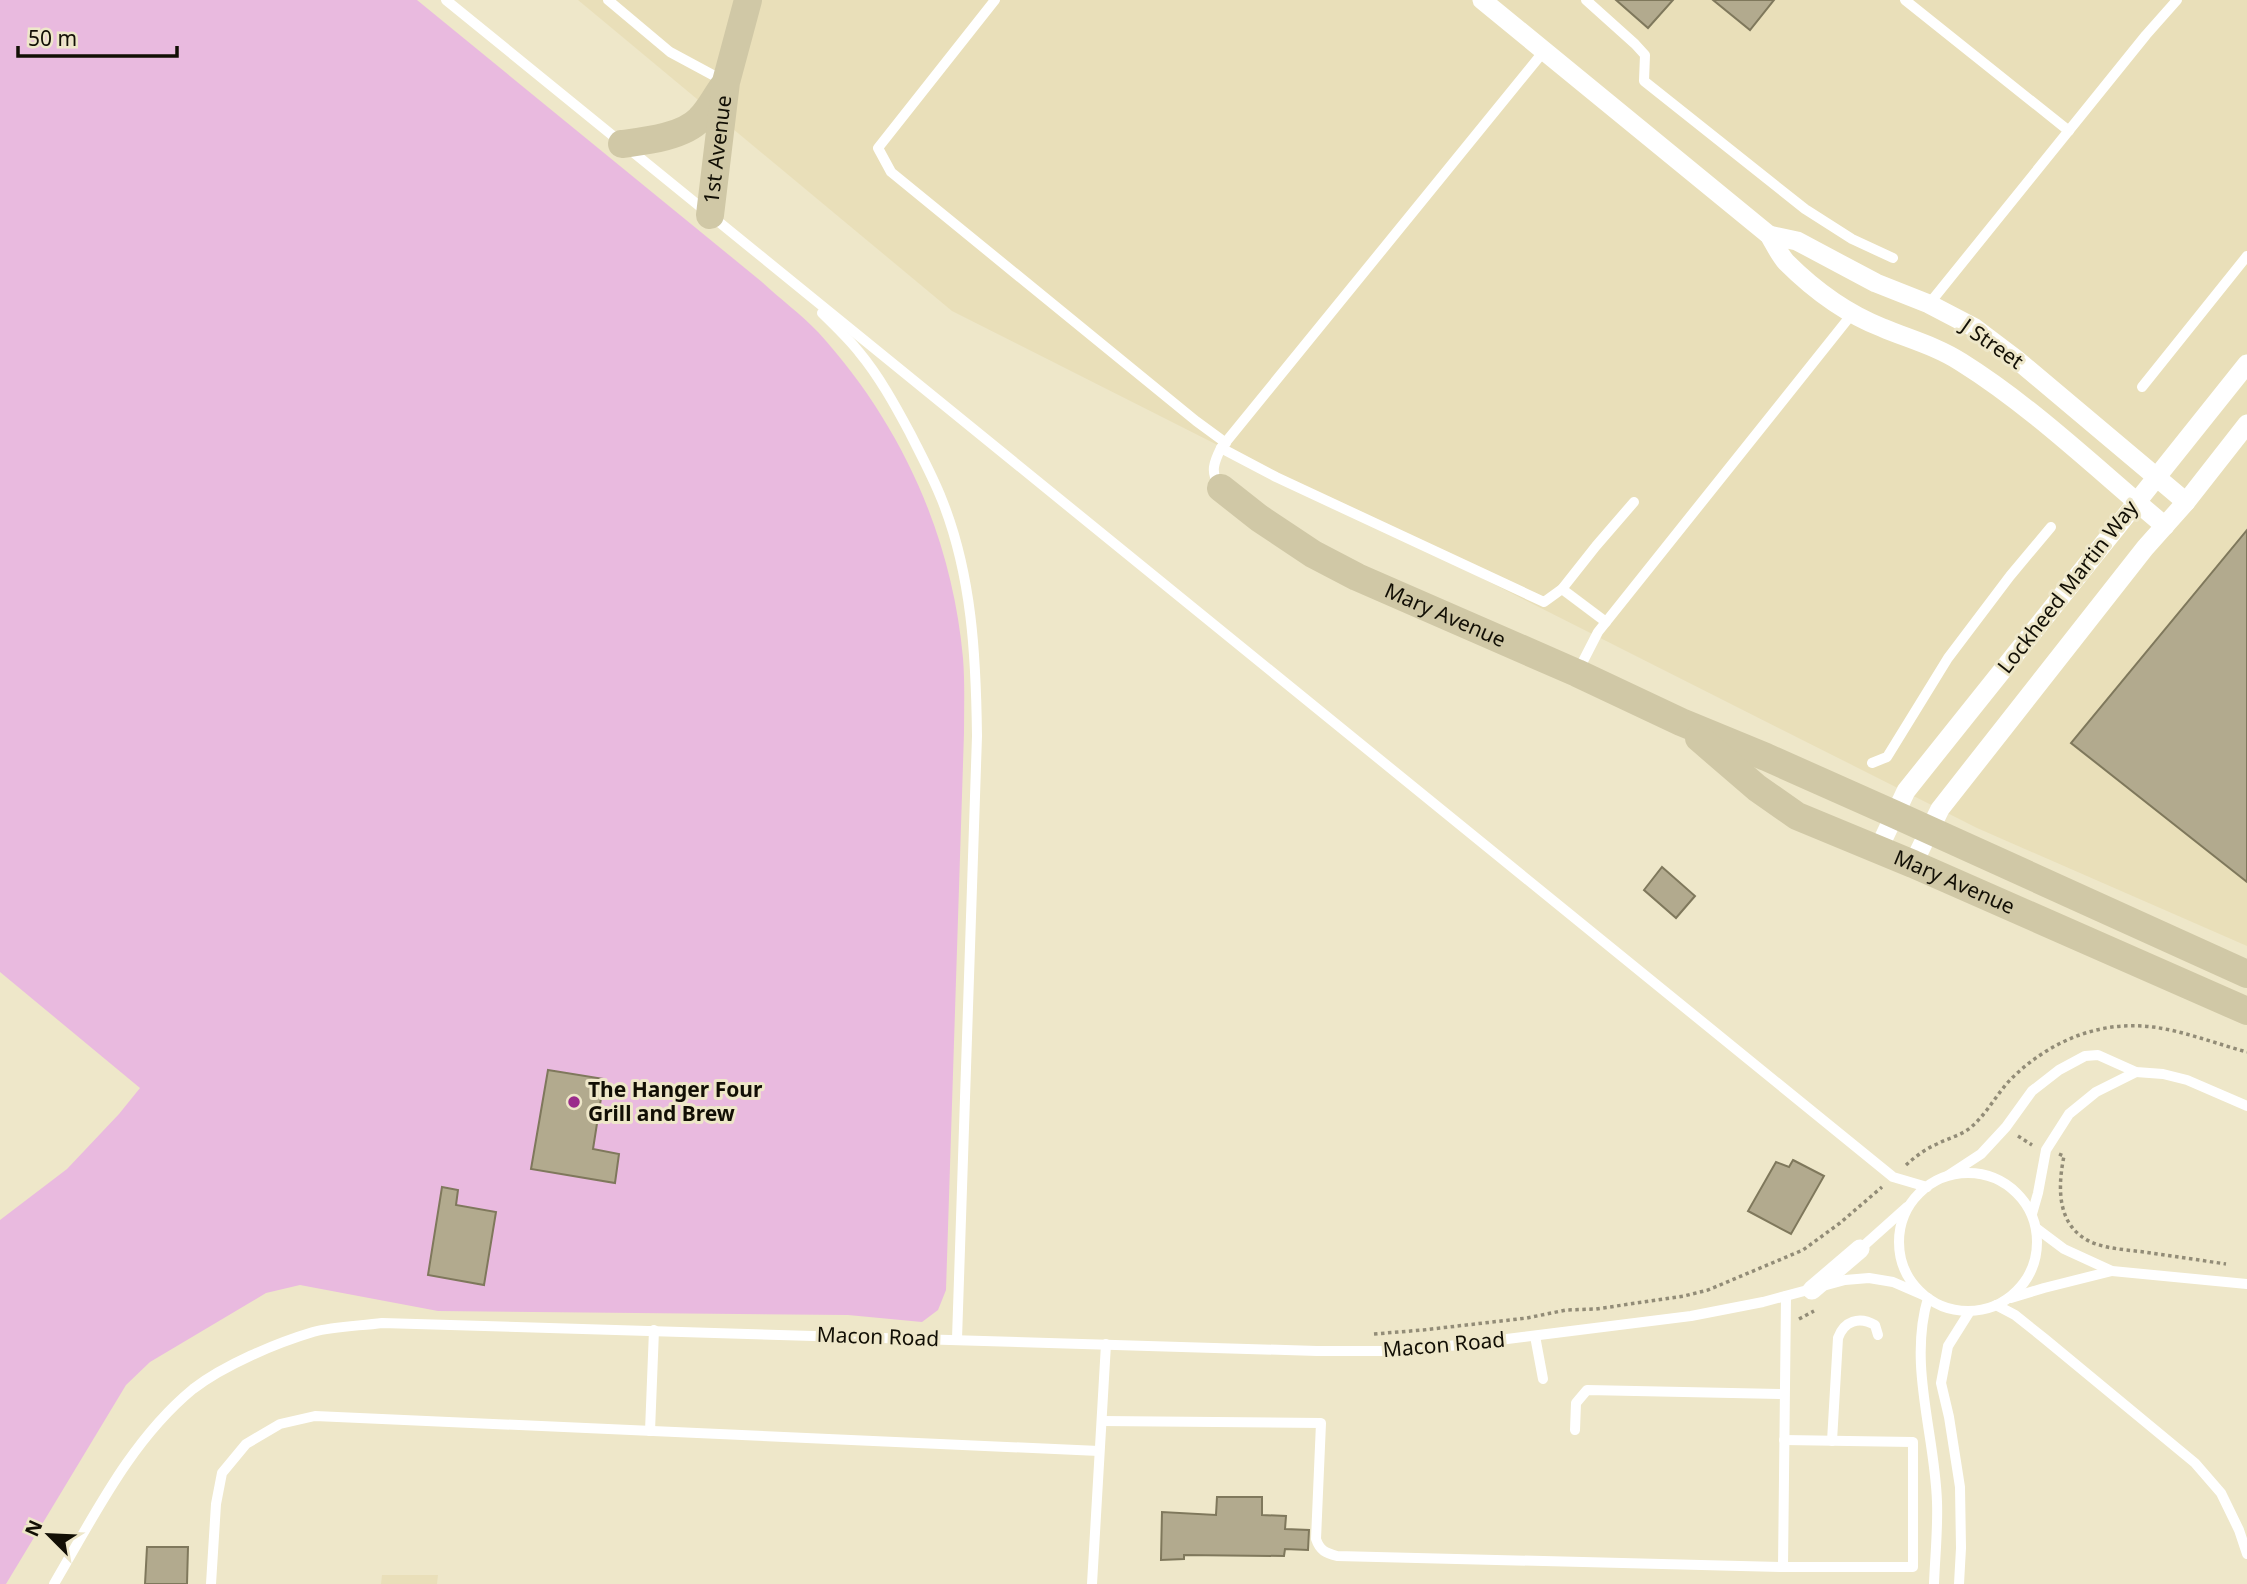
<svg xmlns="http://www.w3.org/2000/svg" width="2247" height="1584" font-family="'Noto Sans',sans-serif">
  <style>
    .built { fill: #e9dfb9 }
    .green { fill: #e9badf }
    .building { fill: #b2aa8e; stroke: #7f785c; stroke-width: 2 }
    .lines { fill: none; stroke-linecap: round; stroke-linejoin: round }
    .path { stroke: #928c77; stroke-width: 3.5; stroke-dasharray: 3.5 3.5; stroke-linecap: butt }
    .lane { stroke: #fff; stroke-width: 10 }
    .street { stroke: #fff; stroke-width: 19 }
    .secondary { stroke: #d0c8a6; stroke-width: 28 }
    .poi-dot { fill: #9a2c8b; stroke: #eee7c9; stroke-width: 2.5 }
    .labels { text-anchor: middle; stroke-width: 6; stroke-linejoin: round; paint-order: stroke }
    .street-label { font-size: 21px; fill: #120f05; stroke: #eee7c9 }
    .poi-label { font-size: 21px; font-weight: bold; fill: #120f05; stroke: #eee7c9; text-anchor: start }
  </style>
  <rect width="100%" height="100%" fill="#eee7c9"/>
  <g class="built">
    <path d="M578,0H2247V946L1977,828L952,311Z"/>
    <path d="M382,1575H438L437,1584H381Z"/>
  </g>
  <path class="green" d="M0,0H417L762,282C780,299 801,314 818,332C901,423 952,536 963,658C965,683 964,708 964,733L946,1290L938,1310L922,1322L848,1315L438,1311L300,1285L266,1293L150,1362L126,1385L6,1584H0V1220L67,1169L119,1114L140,1088L0,972Z"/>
  <g class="building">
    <path d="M1616,0H1673L1648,28Z"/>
    <path d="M1713,0H1774L1750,30Z"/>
    <path d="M2247,530V882L2071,743Z"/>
    <path d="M1662,867L1695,896L1676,918L1644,890Z"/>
    <path d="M548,1070L604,1079L593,1149L619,1154L615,1183L531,1169Z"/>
    <path d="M1793,1160L1824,1176L1791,1234L1748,1211L1776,1162L1789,1167Z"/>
    <path d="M442,1187L458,1190L456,1205L496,1212L484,1285L428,1275Z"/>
    <path d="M1217,1497H1262V1515L1286,1516L1285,1529L1309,1530L1308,1550L1285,1549L1284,1556L1184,1555V1559L1161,1560L1162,1512L1216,1515Z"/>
    <path d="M147,1547H188L187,1584H145Z"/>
  </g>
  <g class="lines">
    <g class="path">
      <path d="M2018,1136L2032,1145"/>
      <path d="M2059,1154L2064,1156C2057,1190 2057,1230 2096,1244C2111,1249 2128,1250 2144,1252C2171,1256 2199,1260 2226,1264"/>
      <path d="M1906,1165C1915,1157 1925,1149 1937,1144C1948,1138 1960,1136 1970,1128C1987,1114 1997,1093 2012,1078C2050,1041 2100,1020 2153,1027C2184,1031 2217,1044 2247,1052"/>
      <path d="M1799,1319L1814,1311"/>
      <path d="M1374,1334L1423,1330L1527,1318L1566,1310L1596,1309L1684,1296L1708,1290L1803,1250L1840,1223L1882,1187"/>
    </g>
    <g class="lane">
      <path d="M446,0L1893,1177L1927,1187"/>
      <path d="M608,0L670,52L722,80"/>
      <path d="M995,0L878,148L891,172L1196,421L1226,443"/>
      <path d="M1586,0L1635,44L1645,55L1644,81L1805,209L1852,239L1893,258"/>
      <path d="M1905,0L2069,131"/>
      <path d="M1929,304L2146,35L2177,0"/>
      <path d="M822,313C835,326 848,338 859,352C879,376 895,405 910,433C921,455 933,477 942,500C972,575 976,656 977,736L957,1339"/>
      <path d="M2142,387L2247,256"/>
      <path d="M1221,448L1276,477L1544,602L1562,589L1596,546L1634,502"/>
      <path d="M1219,485C1210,472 1214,462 1221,448L1544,51"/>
      <path d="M1562,589L1606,622"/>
      <path d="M1578,671L1598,632L1852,314"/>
      <path d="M1872,763L1887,757L1948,658L2010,576L2051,527"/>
      <circle cx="1968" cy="1242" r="69"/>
      <path d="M1949,1175L1981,1154L2006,1127L2032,1091L2059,1070L2085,1056L2098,1055L2136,1072L2163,1074L2187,1080L2247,1106"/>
      <path d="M2032,1214L2038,1193L2046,1150L2069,1114L2096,1092L2136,1072"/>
      <path d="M2036,1228L2064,1249L2112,1271L2247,1284"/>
      <path d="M1860,1249L1907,1207"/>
      <path d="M1928,1298C1908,1365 1935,1434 1937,1502C1938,1529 1935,1557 1934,1584"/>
      <path d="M2011,1298L2044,1288L2112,1271"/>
      <path d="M1996,1305L2015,1315L2045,1339L2195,1463L2221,1493L2239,1530L2247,1554"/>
      <path d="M1535,1336L1543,1379"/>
      <path d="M1102,1421L1321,1423L1316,1539C1320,1551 1326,1553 1337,1556L1783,1567H1913V1442L1784,1440"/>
      <path d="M1575,1430L1576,1403L1587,1390L1784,1394"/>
      <path d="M650,1431L654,1330"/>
      <path d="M1832,1441L1838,1338C1844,1321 1859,1316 1875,1325L1878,1335"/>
      <path d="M1783,1567L1786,1296"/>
      <path d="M54,1584C94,1516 131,1440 193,1389C224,1365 276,1343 313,1332C335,1326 360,1326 382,1323L1317,1351H1387L1459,1345L1691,1316L1763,1302L1845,1280L1869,1278L1893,1282L1923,1295"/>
      <path d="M211,1584L216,1504L222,1473L246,1444L280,1424L315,1416L1099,1451"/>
      <path d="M1092,1584L1106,1344"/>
      <path d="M1959,1584L1961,1548L1960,1487L1949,1417L1941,1383L1948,1346L1970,1311"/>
    </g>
    <g class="street">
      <path d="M1482,0L1769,235C1774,243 1779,254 1786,262C1813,289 1847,314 1883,328C1909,339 1936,346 1961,362C2033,407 2099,471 2165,526"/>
      <path d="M1769,235L1797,241L1876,283L1929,304L1975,328L2016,359L2186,502"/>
      <path d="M1878,850L1906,791L2247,364"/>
      <path d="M1913,864L1940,809L2145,548L2186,502L2247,424"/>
      <path d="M1812,1290L1860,1249"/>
    </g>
    <g class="secondary">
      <path d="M622,144C645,141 683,137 700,119C709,110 715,98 722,88"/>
      <path id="s1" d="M710,215L726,82L748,0"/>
      <path id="s2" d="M1221,488L1259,518L1313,554L1357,577L1577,673L1681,722L1766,757L1894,814L2247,974"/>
      <path id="s3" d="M1699,738L1757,788L1797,816L1913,864L2247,1011"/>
    </g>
  </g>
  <circle class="poi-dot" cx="574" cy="1102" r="7"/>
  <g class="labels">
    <g class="street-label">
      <text dy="7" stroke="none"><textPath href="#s1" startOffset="66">1st Avenue</textPath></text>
      <text transform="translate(1992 344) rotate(35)" y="7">J Street</text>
      <text transform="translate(2068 587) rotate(-52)" y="7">Lockheed Martin Way</text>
      <text dy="7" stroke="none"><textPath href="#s2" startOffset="259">Mary Avenue</textPath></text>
      <text dy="7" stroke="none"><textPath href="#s3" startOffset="296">Mary Avenue</textPath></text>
      <text transform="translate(878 1337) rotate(2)" y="7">Macon Road</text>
      <text transform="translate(1444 1345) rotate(-5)" y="7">Macon Road</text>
    </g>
    <g class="poi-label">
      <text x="588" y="1097">The Hanger Four<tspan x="588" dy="24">Grill and Brew</tspan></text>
    </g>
  </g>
  <g transform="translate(49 1535) rotate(294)" stroke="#eee7c9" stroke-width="5" paint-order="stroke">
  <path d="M0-5L12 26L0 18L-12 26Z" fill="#120f05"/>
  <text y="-10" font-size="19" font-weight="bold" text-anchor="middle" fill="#120f05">N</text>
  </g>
  <path d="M18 46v10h159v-10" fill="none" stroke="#120f05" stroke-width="3.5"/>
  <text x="28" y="46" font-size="21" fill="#120f05" stroke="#eee7c9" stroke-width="5" paint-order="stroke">50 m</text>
</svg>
